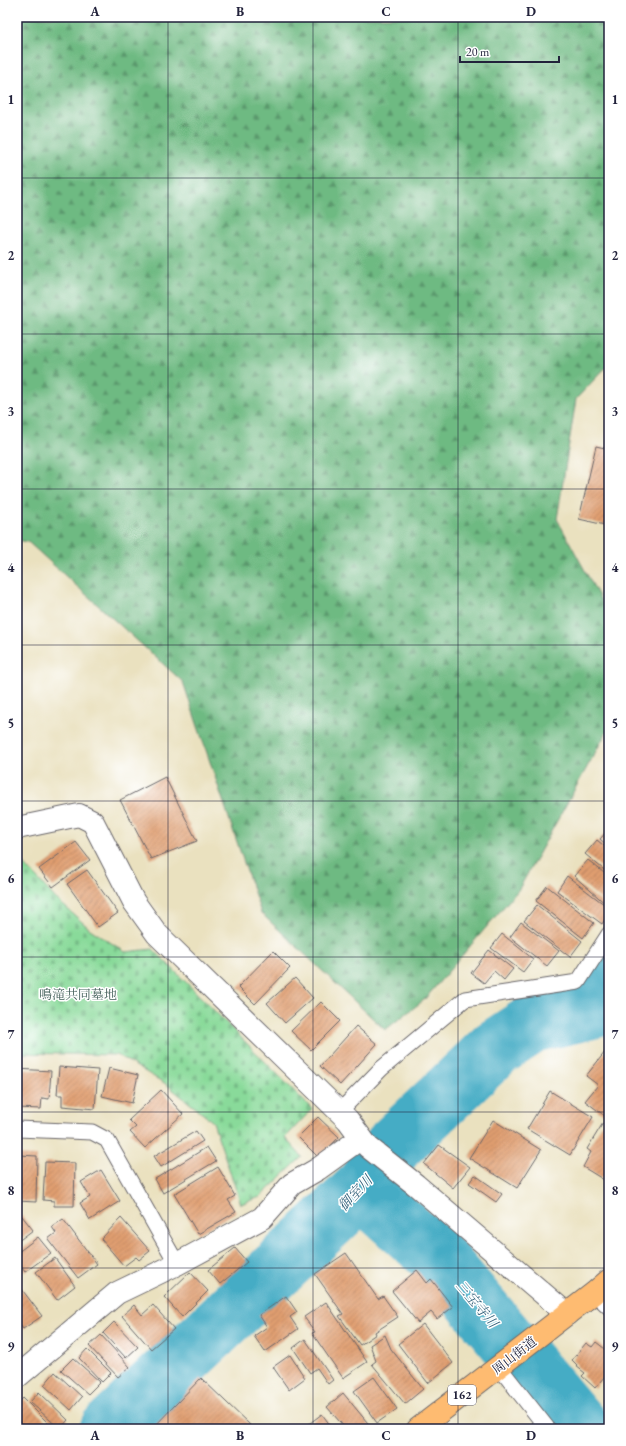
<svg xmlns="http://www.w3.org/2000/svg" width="626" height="1446" font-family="'EB Garamond','Noto Serif JP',serif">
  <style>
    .forest { fill: url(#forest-firs); stroke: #486e5e }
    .cemetery { fill: url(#cemetery-stones); stroke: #567e6a }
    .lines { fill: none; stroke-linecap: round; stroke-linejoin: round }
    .river { stroke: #45acc5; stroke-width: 59 }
    .building { fill: url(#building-hatch) }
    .service-casing { stroke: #686569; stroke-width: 17 }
    .minor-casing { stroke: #686569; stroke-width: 24 }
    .trunk-casing { stroke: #686569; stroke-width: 24 }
    .service { stroke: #fff; stroke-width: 15 }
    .minor { stroke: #fff; stroke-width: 22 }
    .trunk { stroke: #febb71; stroke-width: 22 }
    .grid { fill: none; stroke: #22223b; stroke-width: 1; stroke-opacity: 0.55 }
    .labels { text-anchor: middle; stroke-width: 3; stroke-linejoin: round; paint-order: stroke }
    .shield { fill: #fff; stroke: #646476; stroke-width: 1 }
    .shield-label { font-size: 12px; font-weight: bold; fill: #22223b }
    .park-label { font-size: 13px; fill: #46625c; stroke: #fff }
    .street-label { font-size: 13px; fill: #22223b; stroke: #fff }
    .water-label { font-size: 14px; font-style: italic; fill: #326079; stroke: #fff }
    .neatline { fill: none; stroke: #22223b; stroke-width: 1.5 }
    .grid-label { font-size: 13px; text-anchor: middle; font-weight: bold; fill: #22223b }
  </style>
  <defs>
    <pattern id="forest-firs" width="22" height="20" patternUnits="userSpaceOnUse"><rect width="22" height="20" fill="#6eba82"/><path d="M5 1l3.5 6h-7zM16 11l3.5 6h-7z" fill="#5a976c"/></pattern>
    <pattern id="cemetery-stones" width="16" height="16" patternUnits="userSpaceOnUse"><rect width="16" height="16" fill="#89da9a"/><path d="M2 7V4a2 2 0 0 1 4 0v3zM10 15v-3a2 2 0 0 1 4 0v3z" fill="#76bb86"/></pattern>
    <pattern id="building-hatch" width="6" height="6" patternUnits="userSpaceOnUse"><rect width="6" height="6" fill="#e09e70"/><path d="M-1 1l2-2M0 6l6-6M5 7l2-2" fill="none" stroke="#b5805d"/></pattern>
  </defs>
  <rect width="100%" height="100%" fill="#fff"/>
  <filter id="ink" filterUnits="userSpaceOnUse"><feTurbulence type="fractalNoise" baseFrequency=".025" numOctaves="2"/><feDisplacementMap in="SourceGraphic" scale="8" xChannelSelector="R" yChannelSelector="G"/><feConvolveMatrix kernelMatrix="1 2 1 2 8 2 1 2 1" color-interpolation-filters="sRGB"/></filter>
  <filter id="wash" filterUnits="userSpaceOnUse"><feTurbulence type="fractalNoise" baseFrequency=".012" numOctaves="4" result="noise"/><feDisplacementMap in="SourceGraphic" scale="16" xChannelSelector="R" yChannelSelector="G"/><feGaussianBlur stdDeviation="0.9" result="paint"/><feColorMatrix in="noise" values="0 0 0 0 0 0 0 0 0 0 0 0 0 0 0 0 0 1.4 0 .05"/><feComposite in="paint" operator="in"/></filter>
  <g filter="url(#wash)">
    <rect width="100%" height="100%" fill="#eae1bf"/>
    <path class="forest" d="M17,17H609V364L576,399L557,519L609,615V728L519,889L424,1000L385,1030L261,913L183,682L28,542L17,540Z"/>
    <path class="cemetery" d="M17,856L55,898L90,929L125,952L153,949L312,1109L285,1138L302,1157L260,1197L241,1204L213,1122L166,1084L117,1055L17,1053Z"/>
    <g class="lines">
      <g class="river">
        <path d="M361,1190L438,1258L581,1429"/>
        <path d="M109,1429L361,1190L395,1144L496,1048L534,1023L594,1009L609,983"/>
      </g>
    </g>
    <g id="blocks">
      <g class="building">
        <path d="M596,446L609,449V526L579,519Z"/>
        <path d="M165,777L197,841L151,859L120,800Z"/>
        <path d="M609,829V847L600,839Z"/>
        <path d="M597,840L609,850V874L585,854Z"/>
        <path d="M76,842L90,860L53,887L39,869Z"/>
        <path d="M588,860L609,877V903L607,905L574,876Z"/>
        <path d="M87,870L118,913L98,927L67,884Z"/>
        <path d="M567,876L609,908V913L602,924L557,891Z"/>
        <path d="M547,886L594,923L583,938L536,901Z"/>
        <path d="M537,905L582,941L570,957L524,921Z"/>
        <path d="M521,922L559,951L547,966L510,937Z"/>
        <path d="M502,934L533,959L523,972L491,948Z"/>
        <path d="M489,950L513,969L504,980L494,971L484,983L471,973Z"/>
        <path d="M273,951L290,968L255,1004L238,987Z"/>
        <path d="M295,978L313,998L285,1023L267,1003Z"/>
        <path d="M321,1002L340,1021L311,1050L291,1031Z"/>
        <path d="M356,1026L377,1044L340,1085L320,1066Z"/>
        <path d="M609,1047V1119L585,1101L598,1085L586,1076Z"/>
        <path d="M59,1067L98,1070L95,1109L62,1106V1095H57Z"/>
        <path d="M109,1068L138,1075L132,1103L102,1096Z"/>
        <path d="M17,1069L51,1071L49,1099L42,1098L41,1109L17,1108Z"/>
        <path d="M161,1090L183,1114L145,1148L130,1132L136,1127L129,1120Z"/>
        <path d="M550,1091L593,1117L570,1155L527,1129Z"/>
        <path d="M318,1117L339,1137L319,1158L298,1137Z"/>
        <path d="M493,1120L541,1150L517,1188L469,1158Z"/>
        <path d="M603,1123L609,1127V1183L583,1167L591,1152L587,1149Z"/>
        <path d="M196,1131L203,1141L161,1167L154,1156Z"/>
        <path d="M439,1145L470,1167L453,1188L424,1164Z"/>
        <path d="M207,1147L216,1161L163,1193L155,1179Z"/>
        <path d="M18,1155L37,1156L36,1202L17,1201Z"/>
        <path d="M45,1162L75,1163L74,1206H54V1201L43,1200Z"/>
        <path d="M218,1167L235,1196L228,1200L236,1212L198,1234L174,1194Z"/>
        <path d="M101,1170L120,1201L90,1220L80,1203L90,1197L81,1182Z"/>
        <path d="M475,1175L502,1194L496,1202L469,1183Z"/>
        <path d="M22,1216L33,1230L17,1242V1220Z"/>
        <path d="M121,1218L150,1251L139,1260L136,1257L124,1266L101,1239Z"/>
        <path d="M63,1219L97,1264L78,1278L48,1239L56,1233L52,1227Z"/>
        <path d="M38,1237L51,1253L25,1272L17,1261V1253Z"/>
        <path d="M235,1248L247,1262L220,1284L208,1270Z"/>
        <path d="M346,1253L378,1299L383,1296L398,1317L375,1332L376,1334L360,1345L339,1316L343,1314L315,1274Z"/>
        <path d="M55,1258L75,1286L57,1300L36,1272Z"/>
        <path d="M417,1270L427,1283L431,1279L453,1307L437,1319L431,1312L418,1323L392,1291Z"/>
        <path d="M190,1272L208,1291L182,1317L164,1297Z"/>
        <path d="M17,1283L42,1316L23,1329L17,1321Z"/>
        <path d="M286,1296L297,1312L290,1317L298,1329L265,1352L254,1336L267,1327L259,1315Z"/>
        <path d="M326,1302L367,1362L343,1378L312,1333L315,1332L304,1317Z"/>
        <path d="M134,1305L142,1315L153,1305L174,1329L151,1349L122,1316Z"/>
        <path d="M114,1322L138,1347L126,1358L103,1333Z"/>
        <path d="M423,1324L453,1363L428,1383L398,1344Z"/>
        <path d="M101,1335L130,1367L118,1377L89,1346Z"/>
        <path d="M385,1335L391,1349L423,1389L405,1404L372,1364L376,1361L370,1345Z"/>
        <path d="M305,1339L333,1380L328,1384L317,1368L310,1373L293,1348Z"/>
        <path d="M596,1342L609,1352V1371L595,1388L582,1376L585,1373L576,1366L577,1365L572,1360L586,1343L592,1347Z"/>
        <path d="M87,1349L111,1373L102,1382L79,1358Z"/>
        <path d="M290,1355L305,1378L289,1390L273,1367Z"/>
        <path d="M73,1358L100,1382L88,1394L61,1370Z"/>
        <path d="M55,1372L82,1397L71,1410L44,1385Z"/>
        <path d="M374,1377L397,1409L377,1423L354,1391Z"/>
        <path d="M201,1378L250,1425L246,1429H152Z"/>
        <path d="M39,1392L68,1420L60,1429L30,1402Z"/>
        <path d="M343,1393L372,1428L370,1429H346L327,1407Z"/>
        <path d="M23,1398L54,1429H17V1404Z"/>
        <path d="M322,1414L333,1429H302Z"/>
      </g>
    </g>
  </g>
  <g filter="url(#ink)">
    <use href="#blocks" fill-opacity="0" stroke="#686569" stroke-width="1"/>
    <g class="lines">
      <g class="service-casing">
        <g id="service">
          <path d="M339,1112L381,1069L465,999L578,982L609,934"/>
          <path d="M17,1129L92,1132L107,1140L177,1264"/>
          <path d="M594,1293L609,1307"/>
          <path d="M499,1367L548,1429"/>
        </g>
      </g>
      <g class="minor-casing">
        <g id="minor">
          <path d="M17,828L79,815L93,822L134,902L157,934L348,1120L368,1147L416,1185L567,1314"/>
          <path d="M17,1377L117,1293L177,1264L262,1218L292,1184L318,1169L361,1138"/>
        </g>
      </g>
      <g class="trunk-casing">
        <path id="trunk" d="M418,1429L594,1293L609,1280"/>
      </g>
      <use href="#service" class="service"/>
      <use href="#minor" class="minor"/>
      <use href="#trunk" class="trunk"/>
    </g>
  </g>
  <path class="grid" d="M168,17V1429M313,17V1429M458,17V1429M17,178H609M17,334H609M17,489H609M17,645H609M17,801H609M17,957H609M17,1112H609M17,1268H609"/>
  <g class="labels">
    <rect class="shield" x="448" y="1385" width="28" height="20" rx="3"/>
    <g class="shield-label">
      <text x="462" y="1399">162</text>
    </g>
    <g class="park-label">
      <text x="78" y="999">鳴滝共同墓地</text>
    </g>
    <g class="street-label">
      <text transform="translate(514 1355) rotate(-38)" y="5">周山街道</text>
    </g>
    <g class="water-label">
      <text transform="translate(355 1193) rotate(-47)" y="5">御室川</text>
      <text transform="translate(477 1304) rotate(50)" y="5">三宝寺川</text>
    </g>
  </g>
  <rect width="626" height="1446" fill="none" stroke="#fff" stroke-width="44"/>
  <path d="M460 56v6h99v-6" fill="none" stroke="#22223b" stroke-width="2"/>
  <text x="466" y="56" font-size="12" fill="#22223b" stroke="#ffffff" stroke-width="3" paint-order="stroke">20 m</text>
  <rect x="22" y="22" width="582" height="1402" class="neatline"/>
  <g class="grid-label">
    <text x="95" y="16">A</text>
    <text x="240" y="16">B</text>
    <text x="386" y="16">C</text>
    <text x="531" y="16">D</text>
    <text x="11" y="104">1</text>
    <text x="615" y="104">1</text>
    <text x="11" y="260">2</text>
    <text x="615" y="260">2</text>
    <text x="11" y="416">3</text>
    <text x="615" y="416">3</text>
    <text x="11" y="572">4</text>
    <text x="615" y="572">4</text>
    <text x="11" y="728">5</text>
    <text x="615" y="728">5</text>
    <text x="11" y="883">6</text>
    <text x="615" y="883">6</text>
    <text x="11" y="1039">7</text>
    <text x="615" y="1039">7</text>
    <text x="11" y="1195">8</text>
    <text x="615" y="1195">8</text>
    <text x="11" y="1351">9</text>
    <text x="615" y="1351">9</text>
    <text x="95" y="1440">A</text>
    <text x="240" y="1440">B</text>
    <text x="386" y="1440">C</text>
    <text x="531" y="1440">D</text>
  </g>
</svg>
